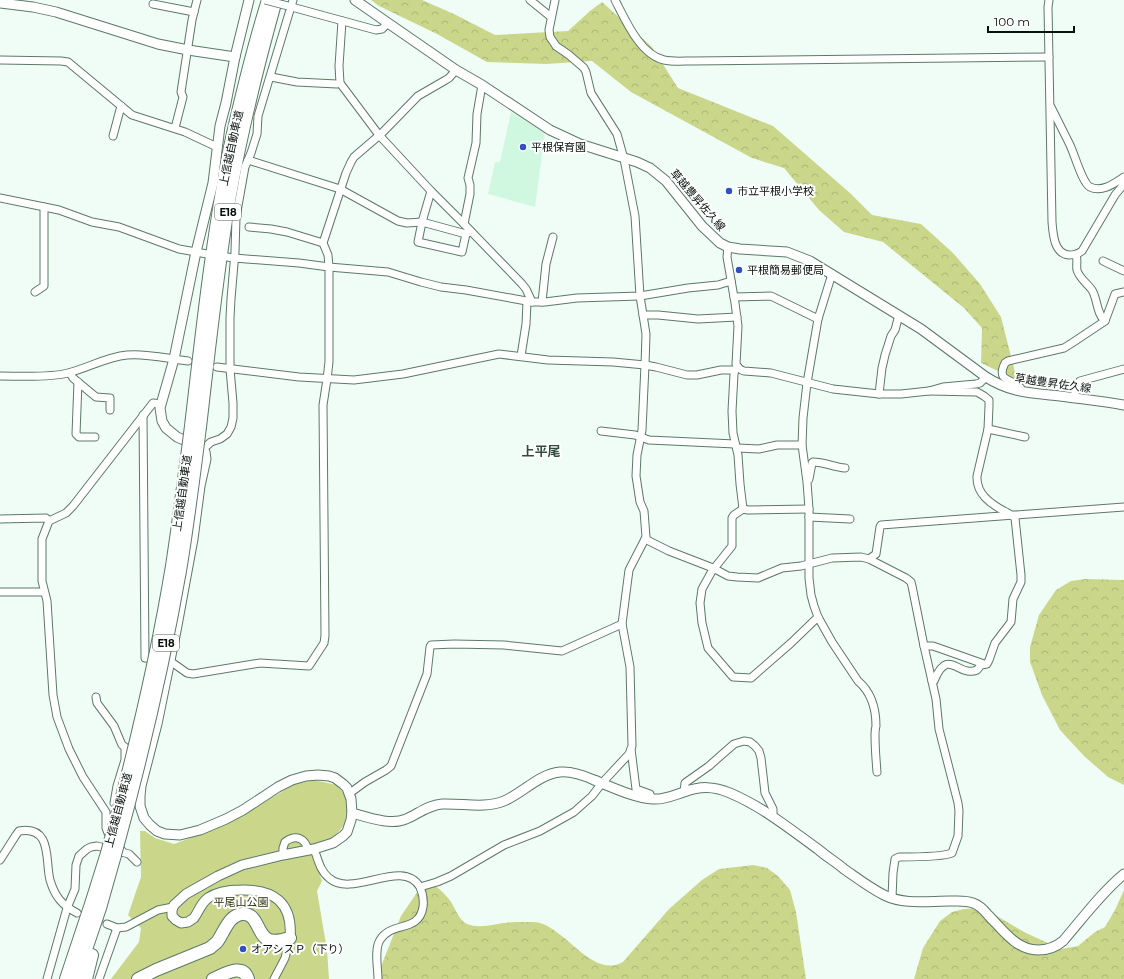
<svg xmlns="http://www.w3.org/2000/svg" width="1124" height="979" font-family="Montserrat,'Noto Sans JP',sans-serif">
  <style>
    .built { fill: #d0f8e0 }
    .forest { fill: url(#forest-crowns) }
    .park { fill: #cad78b }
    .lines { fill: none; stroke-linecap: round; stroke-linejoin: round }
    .street-tunnel { stroke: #cddad3; stroke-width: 7; stroke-dasharray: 7 3.5; stroke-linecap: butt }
    .street-casing { stroke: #5c7968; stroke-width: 9 }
    .secondary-casing { stroke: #5c7968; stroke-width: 11 }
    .highway-casing { stroke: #5c7968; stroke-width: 14 }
    .street { stroke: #fff; stroke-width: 7 }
    .secondary { stroke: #fff; stroke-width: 9 }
    .highway { stroke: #fff; stroke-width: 12 }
    .street-bridge-casing { stroke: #5c7968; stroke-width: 9; stroke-linecap: butt }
    .highway-bridge-casing { stroke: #5c7968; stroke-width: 14; stroke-linecap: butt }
    .street-bridge { stroke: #fff; stroke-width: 7 }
    .highway-bridge { stroke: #fff; stroke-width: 12 }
    .poi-dot { fill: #3150c1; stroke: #fff; stroke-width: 1.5 }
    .labels { text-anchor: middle; stroke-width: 4; stroke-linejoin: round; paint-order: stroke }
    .shield { fill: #fff; stroke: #515854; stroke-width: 1 }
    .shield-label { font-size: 10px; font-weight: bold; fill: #06110b }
    .poi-label { font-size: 11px; fill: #06110b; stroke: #fff; text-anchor: start }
    .street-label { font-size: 11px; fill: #06110b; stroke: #fff }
    .park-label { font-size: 11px; fill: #2a2f0b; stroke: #fff }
    .quarter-label { font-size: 13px; font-weight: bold; fill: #304c3d; stroke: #fff }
  </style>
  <defs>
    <pattern id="forest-crowns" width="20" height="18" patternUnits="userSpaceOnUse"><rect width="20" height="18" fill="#cad78b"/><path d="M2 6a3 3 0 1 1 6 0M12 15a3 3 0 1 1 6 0" fill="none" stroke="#acb877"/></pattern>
  </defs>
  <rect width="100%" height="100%" fill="#f0fdf6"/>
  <path class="built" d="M511,112L545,132L535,207L488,194L495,162H500Z"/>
  <g class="forest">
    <path d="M371,0H422L454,14L495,35L568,31L590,11L602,2L652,47L678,88L773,126L850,193L872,215L921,224L953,253L980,284L1001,317L1017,380L981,363L982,328L964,308L883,242L844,232L819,210L784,168L752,158L631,92L592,61L546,64L487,62L437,34L379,6Z"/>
    <path d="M1085,579L1124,580V785L1108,777L1084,756L1060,730L1042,695L1030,662V647L1039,615L1056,590L1071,581Z"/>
    <path d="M753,865L767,868L778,876L790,890L796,912L806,979H376L401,916L418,891L434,885C441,890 446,895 451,902C456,910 459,920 467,924C482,930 500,922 516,922C521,922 526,922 531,922C534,922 537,922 540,923C566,930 594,979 623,962L669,909L702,880L719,869Z"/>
    <path d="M1124,890V979H914L923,948L940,921L952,912L964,909L980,908L995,915L1024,932L1061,949L1078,946L1095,932L1105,927L1115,910Z"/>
  </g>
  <path class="park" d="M314,780L337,785L347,798V821L332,840L312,854L322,881L317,891L327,950L329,979H111L139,942L141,928L128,915L141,877L140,831H145L155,838L174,844L225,825L295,784Z"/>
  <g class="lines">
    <path class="street-tunnel" d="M77,913L107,924"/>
    <g class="street-casing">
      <g id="street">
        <path d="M530,0L551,17"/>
        <path d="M615,0C625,19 640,55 664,60C673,62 683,61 692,61L1049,57"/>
        <path d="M1049,0L1048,7L1052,222C1053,234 1054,254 1069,255C1074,255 1078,254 1082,251L1115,195L1124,184"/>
        <path d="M153,4L194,12"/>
        <path d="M288,6L376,30L382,29L388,23"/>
        <path d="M342,21L339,66L340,83L379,135L431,191L464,224L522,284L526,289L532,302"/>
        <path d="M0,60L61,61L68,62L132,115L185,132L217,147"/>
        <path d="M271,77L297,82L337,84L340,83"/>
        <path d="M1051,107C1057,119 1063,131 1069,143C1074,152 1082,183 1090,187C1102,193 1115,183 1124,177"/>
        <path d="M175,128L183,97L181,92L192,20L197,0"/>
        <path d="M113,136L121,106"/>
        <path d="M248,160L340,189L398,221L407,223L422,222L466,234"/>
        <path d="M431,191L422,222L418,242L462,252L466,234L469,232"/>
        <path d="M0,198L59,210L92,222L119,227L179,249L207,254"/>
        <path d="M464,224L470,194V185L468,178L476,143L477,114L482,85"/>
        <path d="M249,227L271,229L287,232L323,243"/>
        <path d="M728,247L727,257L735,303L738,326L736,364C738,368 740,370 744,371L771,373L833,389L879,394H901L929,391L943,387L976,384L980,383L986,377"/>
        <path d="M1076,255C1078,260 1076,265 1077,270C1079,278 1087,283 1092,290C1098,300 1096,313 1105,321"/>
        <path d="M227,257L234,258L299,263L329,267L388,272L421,282L441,287L466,290L532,302H545L577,298L640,296L688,288L718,285L731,281"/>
        <path d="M1103,261L1124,271"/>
        <path d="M832,274L818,319L807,383L803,418L802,445L807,482L809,509V578L811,595L814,606L818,617L832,642L858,681C871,692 876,709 876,726C875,729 875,732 875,735C875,747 876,760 877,772"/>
        <path d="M35,292L44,286V207"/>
        <path d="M734,297L771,296L818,319"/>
        <path d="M542,302L546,264L553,237"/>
        <path d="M643,315H658L698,319L737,317"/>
        <path d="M521,356L526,324L527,302"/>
        <path d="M217,367L299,377L354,380L403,374L499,354L548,360L613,362L645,365L646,334L640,296L635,216L624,159L617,134L591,93L586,72L584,68L569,55L556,46L550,37L549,30L555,0"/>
        <path d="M738,367L735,370L734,374L732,411L733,433L738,455L740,484L743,509"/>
        <path d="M70,373L73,378L96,397L110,398V410"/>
        <path d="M0,376C20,376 49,378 68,373C88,368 106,357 127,355C146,353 169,359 188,361"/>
        <path d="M78,382L76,434L79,437H95"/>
        <path d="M929,391L977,392L984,396L989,400V406L988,429L977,476C976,494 991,504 1004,511C1008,513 1012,515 1015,518L1021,575V582L1013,599L1011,622L995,643L989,660L987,664L981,665L977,670C958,678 948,646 934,681H932"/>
        <path d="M1023,392C1018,377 994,385 1005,363L1008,361L1064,348L1072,343L1105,321L1115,294L1124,292"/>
        <path d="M879,394L882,368L885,355L891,336L895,330L899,315"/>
        <path d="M1074,398L1076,385L1080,381L1124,369"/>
        <path d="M143,415L145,658L170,661L187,673L193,674L260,663L309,666L324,643L325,636L323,405L327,379L329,362V267L328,255L323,243L346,173L351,162L354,157L382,133L418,96L444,81L449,78L456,70"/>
        <path d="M988,429L1025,437"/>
        <path d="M601,431L635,435L649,440L735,444"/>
        <path d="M737,448L759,449L777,445H802"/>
        <path d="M203,449L211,442L220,439L227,434L231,427L233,418V403L230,369V318L231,299L235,252L236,217L245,167L251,153L257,134L258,116L293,0"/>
        <path d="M809,479L812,463L813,462C824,462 834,467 845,468"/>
        <path d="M809,509L748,510L743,509L734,515L732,518V546L712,571L702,589L700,603L702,623L708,648L733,677L751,678L791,643L818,617"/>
        <path d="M809,517L850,519"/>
        <path d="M0,519L46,518L49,521"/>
        <path d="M645,539L669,551L713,568L728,576L737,577L758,578L782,568L801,566L832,558L861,557L869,559L906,578L911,582L912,586L924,646L936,699L939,729L958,803L959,811L958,836L952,853C943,857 911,857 899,857L895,859L893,873L892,898"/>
        <path d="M869,559L876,554L880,527L881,525L1124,507"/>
        <path d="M0,592H44"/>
        <path d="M924,646H933L984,664"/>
        <path d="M96,697L97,703L114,726L122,745L125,747V760L117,786L114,803"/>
        <path d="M631,749L636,789L650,794L651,799"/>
        <path d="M684,792L685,783L709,766L734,744L744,741L750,742L755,746L759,751L761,758L765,793L773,809V817"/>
        <path d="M350,793L365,782L386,770L391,766L427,674L430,647L431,645L454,644L504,645L562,651L622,624"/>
        <path d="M314,849C318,859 320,871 329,878C353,899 402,857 420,887C423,894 424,900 423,907C419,933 391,921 380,940C374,949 378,968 378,979"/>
        <path d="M123,852L108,833L106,828V812L83,777L69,749L57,717L53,695L47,601L42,581V539L49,521L66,513L73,506L153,403L161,404"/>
        <path d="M283,855V848L285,842C296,834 305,838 308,850"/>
        <path d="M0,860L16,835L19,831C53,825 45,862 50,880C55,897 62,905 77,913"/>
        <path d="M420,887L437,882L451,876L504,845L540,831L574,812L592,796L602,783L629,754L632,746L630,667L622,624L629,570L646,537L644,511L640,502L636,476L637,455L642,430L645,365L656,367L687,375H697L721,370H735"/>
        <path d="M107,924L117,928L126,927L158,910L173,907"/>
        <path d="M47,979L67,908L75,889L76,865L79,856L87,849L91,847L97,846L129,854L137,862"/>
        <path d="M99,979L117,928"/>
        <path d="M274,979L285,958L290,938"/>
      </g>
    </g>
    <g class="secondary-casing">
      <g id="secondary">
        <path d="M249,0L235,57L226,103L220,126L213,183L196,252L174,359L160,408L162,421L166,428L177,437L200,447L205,452L206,459L200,486L193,539L176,631L157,724L141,786L140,796V806L144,818L150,825L157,831L165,834L180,835L200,830L226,819L243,810L278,787L292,780L306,776L318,775L329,776L335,778L343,784L347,788L351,799L352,813L351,820L347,832L343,836L333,843L314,849L283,855L242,865L218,876L186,894L174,905L172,910V916L176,920L181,923L188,922L194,918C199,911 201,903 208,898C218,891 230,890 241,890C274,889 293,903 290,938"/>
        <path d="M355,0L388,23L456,70L482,85L550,130L580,144L637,162L650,168L666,181L702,226L720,243L728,247L740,249L787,252L810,261L921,329L986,377C1011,393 1031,393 1060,396C1081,399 1103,401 1124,405"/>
        <path d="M0,3L33,7L56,12L158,44L188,50L235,57"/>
        <path d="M352,813C367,817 391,826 406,819C418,814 428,805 442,804C463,803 484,809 504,801C523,793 539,774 560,772C572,771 583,775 594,780C612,787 634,798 653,799C664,800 674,795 684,792C701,786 713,786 730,793C763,807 790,829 819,850C827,857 836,862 844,869C857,878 870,888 884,895C904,905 928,901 950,901C957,901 966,900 973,903C979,905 984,910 988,915C1002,929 1016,950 1038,950C1047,950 1056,947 1063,941C1083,918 1101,893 1124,874"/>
      </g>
    </g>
    <g class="highway-casing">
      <g id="highway">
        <path d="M191,426C202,332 212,239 230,147C241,97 253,48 268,0"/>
        <path d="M200,427C209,350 217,272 230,195C242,129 258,64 276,0"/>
        <path d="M66,979L91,904L107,853"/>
        <path d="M76,979L100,908L115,855"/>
        <path d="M86,979L92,955"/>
        <path d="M138,979L156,970L210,948C212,946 215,944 217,942C224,933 229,913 244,914C258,914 257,935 269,940C275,942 283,940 290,938"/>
        <path d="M213,979C223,975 243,962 248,979"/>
      </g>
    </g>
    <use href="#street" class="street"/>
    <use href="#secondary" class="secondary"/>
    <use href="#highway" class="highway"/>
    <g class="street-bridge-casing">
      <path id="street-bridge" d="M265,0L288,6"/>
    </g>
    <g class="highway-bridge-casing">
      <g id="highway-bridge">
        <path d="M107,853C133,758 156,663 172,566C179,520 185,473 191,426"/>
        <path d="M115,855C141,761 163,667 180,571C188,523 194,475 200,427"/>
      </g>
    </g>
    <use href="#street-bridge" class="street-bridge"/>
    <use href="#highway-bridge" class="highway-bridge"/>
  </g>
  <g class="poi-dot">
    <circle cx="523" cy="147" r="4"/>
    <circle cx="729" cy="191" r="4"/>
    <circle cx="739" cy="270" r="4"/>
    <circle cx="243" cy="949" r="4"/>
  </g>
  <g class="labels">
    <g class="shield">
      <rect x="215" y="204" width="26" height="16" rx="3"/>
      <rect x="153" y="635" width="26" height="16" rx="3"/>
    </g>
    <g class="shield-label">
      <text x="228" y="216">E18</text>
      <text x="166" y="647">E18</text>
    </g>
    <g class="poi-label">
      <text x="531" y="151">平根保育園</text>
      <text x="737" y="195">市立平根小学校</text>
      <text x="747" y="274">平根簡易郵便局</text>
      <text x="251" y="953">オアシスＰ（下り）</text>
    </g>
    <g class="street-label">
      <text transform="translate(231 148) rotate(-78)" y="4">上信越自動車道</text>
      <text transform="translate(698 200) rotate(49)" y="4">草越豊昇佐久線</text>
      <text transform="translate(1053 383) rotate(8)" y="4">草越豊昇佐久線</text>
      <text transform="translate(182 493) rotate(-82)" y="4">上信越自動車道</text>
      <text transform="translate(118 810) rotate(-75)" y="4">上信越自動車道</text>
    </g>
    <g class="park-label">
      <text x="241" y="906">平尾山公園</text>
    </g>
    <g class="quarter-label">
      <text x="541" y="456">上平尾</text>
    </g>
  </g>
  <path d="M988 26v6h86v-6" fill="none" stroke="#06110b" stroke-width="2"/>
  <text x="994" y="26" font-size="12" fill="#06110b" stroke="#ffffff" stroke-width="3" paint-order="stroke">100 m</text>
</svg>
